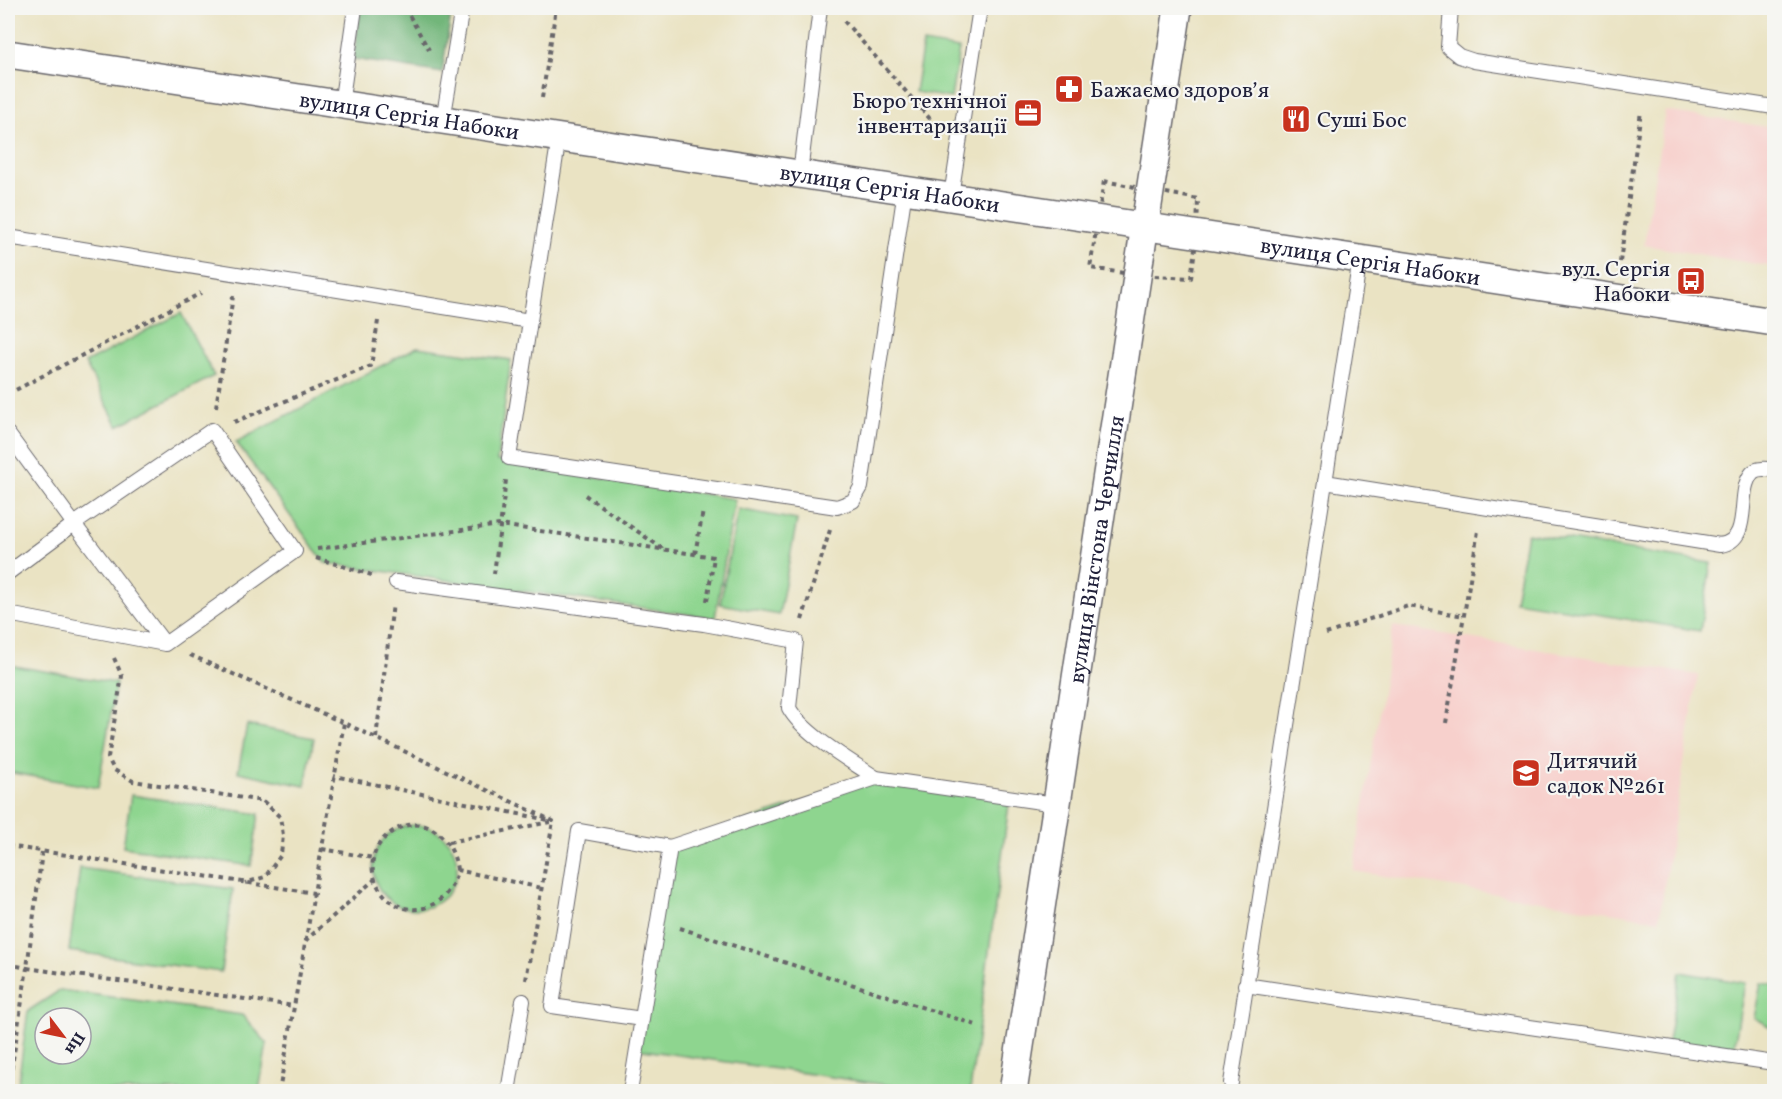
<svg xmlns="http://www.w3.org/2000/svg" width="1782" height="1099" font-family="Vollkorn,serif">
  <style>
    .built { fill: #f7d0cc }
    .green { fill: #8ed58f; stroke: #587c65; stroke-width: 1.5; fill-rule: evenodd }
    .forest { fill: #72b67a; stroke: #4a6c5a; stroke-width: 1.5 }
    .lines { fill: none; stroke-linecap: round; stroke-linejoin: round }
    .lane-casing { stroke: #68666b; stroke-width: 16 }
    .street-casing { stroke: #68666b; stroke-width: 30 }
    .path { stroke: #68666b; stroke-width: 4; stroke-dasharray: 4.5 4.5; stroke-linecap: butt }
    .lane { stroke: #fff; stroke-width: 14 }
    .street { stroke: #fff; stroke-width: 27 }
    .labels { text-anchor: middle; stroke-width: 4.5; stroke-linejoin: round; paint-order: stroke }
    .poi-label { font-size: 22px; fill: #22223b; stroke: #f6f6f2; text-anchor: start }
    .street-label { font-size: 22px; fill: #22223b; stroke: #f6f6f2 }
  </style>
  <rect width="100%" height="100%" fill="#f6f6f2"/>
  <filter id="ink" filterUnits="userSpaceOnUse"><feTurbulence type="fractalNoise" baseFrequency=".0167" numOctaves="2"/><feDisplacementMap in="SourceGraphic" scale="12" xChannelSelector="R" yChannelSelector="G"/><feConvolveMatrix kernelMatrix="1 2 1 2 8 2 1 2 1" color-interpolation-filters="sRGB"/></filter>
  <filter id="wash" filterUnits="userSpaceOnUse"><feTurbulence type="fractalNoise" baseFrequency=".008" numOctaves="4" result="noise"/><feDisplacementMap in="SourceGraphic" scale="24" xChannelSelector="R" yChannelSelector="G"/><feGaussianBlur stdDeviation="1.35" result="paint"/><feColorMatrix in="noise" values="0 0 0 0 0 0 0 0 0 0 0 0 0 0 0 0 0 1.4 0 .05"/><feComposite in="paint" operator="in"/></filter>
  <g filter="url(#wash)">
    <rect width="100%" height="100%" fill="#eae3c3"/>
    <g class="built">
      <path d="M1665,111L1774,128V267L1644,245Z"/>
      <path d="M1393,626L1698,675L1659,920L1353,871Z"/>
    </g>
    <g class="green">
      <path d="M923,43L959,49L951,98L915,92Z"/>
      <path d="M181,313L214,376L118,426L85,363Z"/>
      <path d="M417,347L511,360L497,461L735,499L715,618L325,563L236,442Z"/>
      <path d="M738,509L797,520L779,615L720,604Z"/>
      <path d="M1527,533L1711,563L1700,631L1515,601Z"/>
      <path d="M8,665L116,683L98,788L8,772Z"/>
      <path d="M247,725L314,738L305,786L238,772Z"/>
      <path d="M876,778L1010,797L970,1091H893V1086L637,1049L670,847Z"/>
      <path d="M131,795L259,814L251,866L123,847Z"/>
      <circle cx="415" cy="867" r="42"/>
      <path d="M80,868L233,889L221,972L69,951Z"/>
      <path d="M1680,972L1745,983L1732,1058L1667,1047Z"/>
      <path d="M1761,983L1774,985V1029L1754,1018Z"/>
      <path d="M60,990L242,1015L267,1043L259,1091H17L28,1011ZM45,1018H81V1054H45Z"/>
    </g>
    <path class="forest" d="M361,8H452L442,73L353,59Z"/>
  </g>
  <g filter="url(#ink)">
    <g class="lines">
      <g class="lane-casing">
        <g id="lane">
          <path d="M1451,8L1448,47L1459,56L1474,61L1774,107"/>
          <path d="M341,105L355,8"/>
          <path d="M443,120L462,8"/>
          <path d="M800,174L820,8"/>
          <path d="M951,196L980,8"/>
          <path d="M8,237L530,321L559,137"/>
          <path d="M530,321L509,458L837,507L853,501L861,487L905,190"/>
          <path d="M8,434L74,524L8,573"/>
          <path d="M1325,482L1720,545C1754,540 1735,493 1752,473C1757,467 1768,469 1774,470"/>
          <path d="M396,582L704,624L796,641L789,708C803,734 851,761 876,778"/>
          <path d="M8,614L165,644L295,551L212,430L74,524L165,644"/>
          <path d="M1245,985L1774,1063"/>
          <path d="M642,1019L552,1006L579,831L670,847"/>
          <path d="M1231,1083L1360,259"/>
          <path d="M508,1092L523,1001"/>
          <path d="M630,1092L670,847L876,778L1055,804"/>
        </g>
      </g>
      <g class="street-casing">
        <g id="street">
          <path id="s1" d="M8,54L1774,322"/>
          <path id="s2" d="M1013,1092L1178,8"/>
        </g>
      </g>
      <g class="path">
        <path d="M405,8L429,50"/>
        <path d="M549,8H556"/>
        <path d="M844,21L938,128"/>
        <path d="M542,98L556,8"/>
        <path d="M1104,181L1198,199L1197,234L1191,278L1137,275L1090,268Z"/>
        <path d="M1620,262L1641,111"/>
        <path d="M8,394L201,293"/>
        <path d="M216,407L233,296"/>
        <path d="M234,422L371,366L378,321"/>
        <path d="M585,495L663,549"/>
        <path d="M317,549L500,525L714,557L707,601"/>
        <path d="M695,554L703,511"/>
        <path d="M316,558L375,576"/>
        <path d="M494,574L506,480"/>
        <path d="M802,620L830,530"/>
        <path d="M1326,634L1408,606L1464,616"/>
        <path d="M190,655L344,723L553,821L334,776"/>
        <path d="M114,658L122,676L108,758L114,770L133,781L263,801L280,817L283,835L281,855L265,877L245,883"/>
        <path d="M1446,723L1478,531"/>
        <path d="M376,738L393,604"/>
        <path d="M449,842L550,822"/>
        <path d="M8,846L314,893L344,723"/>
        <path d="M322,849L374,858"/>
        <path d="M42,852L27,968L294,1006"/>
        <path d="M457,870C453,835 421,810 389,834C345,868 398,936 442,898C450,890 455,882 457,870L542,888"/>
        <path d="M680,928L979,1026"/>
        <path d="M305,941L374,880"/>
        <path d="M8,964L27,968L8,1092"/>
        <path d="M526,980L553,821"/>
        <path d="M279,1092L314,893"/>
      </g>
      <use href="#lane" class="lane"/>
      <use href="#street" class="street"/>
    </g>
  </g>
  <defs>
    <g id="pharmacy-square" transform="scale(1.5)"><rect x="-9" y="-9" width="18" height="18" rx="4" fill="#c8321e" stroke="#f6f6f2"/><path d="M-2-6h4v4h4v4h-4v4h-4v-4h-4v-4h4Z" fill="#fff"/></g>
    <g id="office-square" transform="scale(1.5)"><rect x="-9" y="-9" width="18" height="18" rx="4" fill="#c8321e" stroke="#f6f6f2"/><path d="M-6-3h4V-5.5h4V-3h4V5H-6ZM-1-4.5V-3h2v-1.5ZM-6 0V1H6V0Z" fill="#fff"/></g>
    <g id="restaurant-square" transform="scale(1.5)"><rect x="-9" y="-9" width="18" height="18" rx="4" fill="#c8321e" stroke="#f6f6f2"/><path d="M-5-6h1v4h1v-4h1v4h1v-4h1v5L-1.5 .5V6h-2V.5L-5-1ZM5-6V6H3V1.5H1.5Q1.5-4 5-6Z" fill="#fff"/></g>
    <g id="bus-square" transform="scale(1.5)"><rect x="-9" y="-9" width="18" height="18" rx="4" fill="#c8321e" stroke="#f6f6f2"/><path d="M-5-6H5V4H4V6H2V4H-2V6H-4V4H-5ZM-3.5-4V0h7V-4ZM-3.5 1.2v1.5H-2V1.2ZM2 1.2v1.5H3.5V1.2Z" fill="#fff"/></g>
    <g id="school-square" transform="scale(1.5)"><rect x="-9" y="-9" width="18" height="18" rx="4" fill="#c8321e" stroke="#f6f6f2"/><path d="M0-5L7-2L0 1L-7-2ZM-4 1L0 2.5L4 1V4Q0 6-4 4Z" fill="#fff"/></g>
  </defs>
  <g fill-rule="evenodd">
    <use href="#pharmacy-square" x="1069" y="89"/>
    <use href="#office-square" x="1028" y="113"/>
    <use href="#restaurant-square" x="1296" y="119"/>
    <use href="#bus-square" x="1691" y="281"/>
    <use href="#school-square" x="1526" y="773"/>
  </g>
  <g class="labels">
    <g class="poi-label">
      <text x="1090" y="97">Бажаємо здоровʼя</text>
      <text x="1007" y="108" text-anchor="end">Бюро технічної<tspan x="1007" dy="25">інвентаризації</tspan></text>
      <text x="1317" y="127">Суші Бос</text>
      <text x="1670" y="276" text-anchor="end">вул. Сергія<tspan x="1670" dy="25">Набоки</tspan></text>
      <text x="1547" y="768">Дитячий<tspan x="1547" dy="25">садок №261</tspan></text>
    </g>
    <g class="street-label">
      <text dy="8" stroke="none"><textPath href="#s1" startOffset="406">вулиця Сергія Набоки</textPath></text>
      <text dy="8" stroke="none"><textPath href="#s1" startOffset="892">вулиця Сергія Набоки</textPath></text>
      <text dy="8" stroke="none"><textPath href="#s1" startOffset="1378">вулиця Сергія Набоки</textPath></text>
      <text dy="8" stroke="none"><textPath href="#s2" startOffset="549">вулиця Вінстона Черчилля</textPath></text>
    </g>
  </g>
  <rect width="1782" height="1099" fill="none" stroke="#f6f6f2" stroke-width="30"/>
  <g transform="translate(63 1036) rotate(122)"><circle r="28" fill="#f6f6f2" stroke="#a1a1a9" stroke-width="1.5"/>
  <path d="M0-4.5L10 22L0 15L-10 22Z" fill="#c8321e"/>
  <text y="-9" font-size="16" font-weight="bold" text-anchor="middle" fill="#22223b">Пн</text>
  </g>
</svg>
